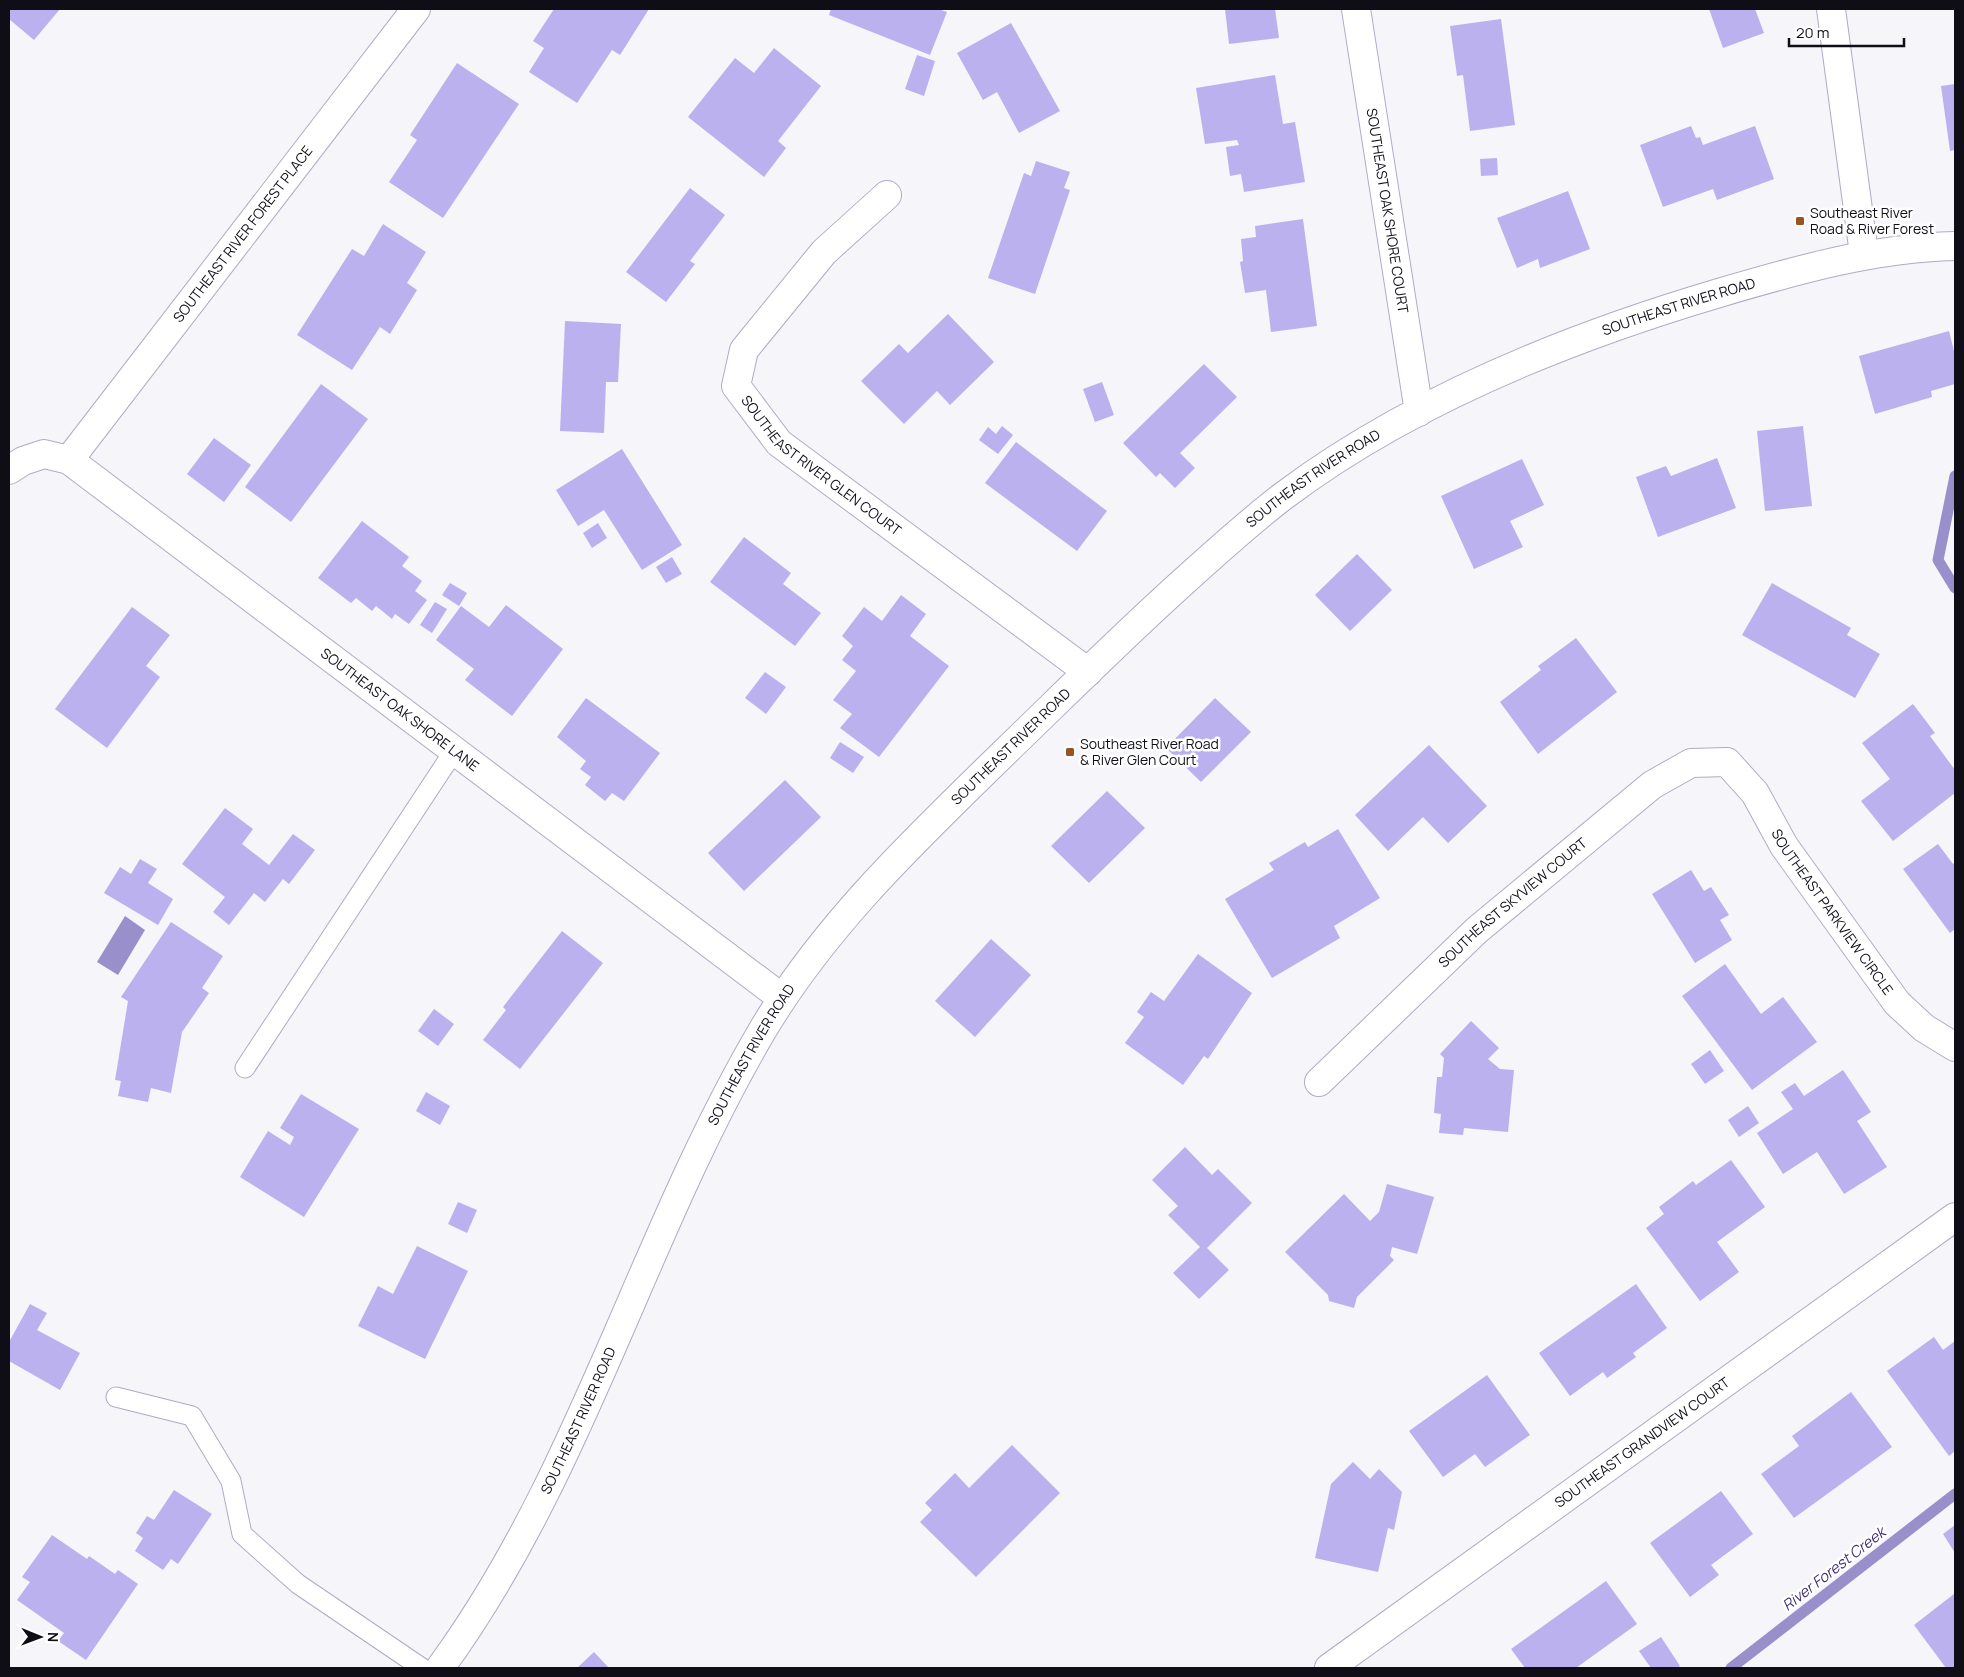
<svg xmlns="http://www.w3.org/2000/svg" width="1964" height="1677" font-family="Manrope,sans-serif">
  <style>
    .water { fill: #998fca }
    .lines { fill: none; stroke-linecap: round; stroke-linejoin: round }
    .stream { stroke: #998fca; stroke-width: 11 }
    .building { fill: #bbb1ee }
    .service-casing { stroke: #afabc5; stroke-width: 21 }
    .minor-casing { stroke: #afabc5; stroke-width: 30 }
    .tertiary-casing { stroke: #afabc5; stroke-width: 30 }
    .service { stroke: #fff; stroke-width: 19 }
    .minor { stroke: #fff; stroke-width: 28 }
    .tertiary { stroke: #fff; stroke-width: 28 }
    .poi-dot { fill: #975522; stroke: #fff; stroke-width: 2 }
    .labels { text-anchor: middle; stroke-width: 5; stroke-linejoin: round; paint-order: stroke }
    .street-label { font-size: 14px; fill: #0f0e17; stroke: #fff }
    .poi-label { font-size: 14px; fill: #0f0e17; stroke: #fff; text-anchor: start }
    .water-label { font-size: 15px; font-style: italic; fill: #422f75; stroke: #fff }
  </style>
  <rect width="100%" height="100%" fill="#f6f5fa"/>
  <path class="water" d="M125,916L145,930L118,975L97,962Z"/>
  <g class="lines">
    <g class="stream">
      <path d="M1955,476L1938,560L1955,588"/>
      <path d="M1731,1668L1955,1494"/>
    </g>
  </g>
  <g class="building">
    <path d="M9,9H60L34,40L9,19Z"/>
    <path d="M554,9H649L620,55L612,50L577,103L529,72L544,48L533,41Z"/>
    <path d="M831,9H938L947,12L930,55L829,15Z"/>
    <path d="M1225,9H1275L1279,38L1229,44Z"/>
    <path d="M1709,9H1755L1764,33L1723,48Z"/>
    <path d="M1501,19L1515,125L1470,131L1463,75L1457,76L1450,26Z"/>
    <path d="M1011,23L1060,111L1019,133L997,92L983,100L957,53Z"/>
    <path d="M774,48L821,86L778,141L786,148L764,177L688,117L735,58L754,73Z"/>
    <path d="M917,55L935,61L924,96L905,89Z"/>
    <path d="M457,63L519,104L443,218L389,182L417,140L410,135Z"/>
    <path d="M1275,75L1283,124L1295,122L1305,182L1244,192L1241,174L1230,176L1226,147L1239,145L1237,140L1205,144L1196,88Z"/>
    <path d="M1955,84V150L1950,151L1941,86Z"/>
    <path d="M1691,126L1696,138L1700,137L1703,145L1755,126L1774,179L1717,200L1713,189L1663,207L1640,145Z"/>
    <path d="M1497,158L1498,175L1481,176L1480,159Z"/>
    <path d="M1036,161L1070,172L1064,188L1070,190L1035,294L988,278L1024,173L1031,176Z"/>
    <path d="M690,188L725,215L690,261L695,264L666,302L626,272Z"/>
    <path d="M1568,191L1590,249L1540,268L1538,259L1517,268L1497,218Z"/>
    <path d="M1303,219L1317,326L1271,332L1266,290L1245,293L1240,262L1243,261L1241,239L1256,237L1255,226Z"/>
    <path d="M383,224L426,252L407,283L417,290L390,334L380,327L352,370L297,335L352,249L364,256Z"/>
    <path d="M948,314L994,362L950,405L937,391L904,424L861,381L899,344L908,353Z"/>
    <path d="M565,321L621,324L618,382H606L604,433L560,431Z"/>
    <path d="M1949,331L1955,355V384L1931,391L1932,397L1875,414L1859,356Z"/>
    <path d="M1204,364L1237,397L1180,453L1195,468L1175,488L1160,473L1156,477L1123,443Z"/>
    <path d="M1102,382L1114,415L1095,422L1083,389Z"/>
    <path d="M321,384L368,419L291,522L245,487Z"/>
    <path d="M1002,426L1013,435L998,454L979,440L988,427L996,434Z"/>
    <path d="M1803,426L1812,506L1765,511L1757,431Z"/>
    <path d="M214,438L251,465L224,502L187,474Z"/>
    <path d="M1016,442L1107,511L1077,551L985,483Z"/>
    <path d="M622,449L682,545L642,570L604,510L578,526L556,490Z"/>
    <path d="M1717,458L1736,508L1658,537L1636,477L1666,466L1671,476Z"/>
    <path d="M1522,459L1544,505L1510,521L1523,547L1474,569L1441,496Z"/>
    <path d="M362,521L409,557L402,566L422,581L415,591L427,600L409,624L395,614L392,619L376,606L372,611L356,598L351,603L318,578Z"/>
    <path d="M598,523L607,538L592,548L583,533Z"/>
    <path d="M744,537L791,573L783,584L821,613L795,646L710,582Z"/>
    <path d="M1357,554L1392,590L1350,631L1315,595Z"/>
    <path d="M672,557L682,574L666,583L656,567Z"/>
    <path d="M450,583L467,593L459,606L442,595Z"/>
    <path d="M1772,583L1851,628L1847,635L1880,654L1855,698L1742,635Z"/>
    <path d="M901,595L926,614L910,636L949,666L879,757L840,728L852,714L833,700L856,671L842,660L853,646L842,636L864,607L882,621Z"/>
    <path d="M435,602L447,609L432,633L420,625Z"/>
    <path d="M506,605L563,649L512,716L465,680L474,669L436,640L461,606L489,627Z"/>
    <path d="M132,607L170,635L146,666L160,677L107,748L55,709Z"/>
    <path d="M1576,638L1617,692L1538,754L1500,702L1541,670L1538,666Z"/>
    <path d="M765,672L786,687L766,714L745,698Z"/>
    <path d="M586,698L660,753L624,801L612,793L605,801L585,785L591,777L580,769L586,761L557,737Z"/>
    <path d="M1215,698L1251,732L1201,782L1166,748Z"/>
    <path d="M1913,704L1935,733L1930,736L1955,770V793L1893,841L1861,801L1890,779L1862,743Z"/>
    <path d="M840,742L864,757L853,773L830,758Z"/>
    <path d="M1429,745L1487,806L1448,843L1423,817L1388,851L1355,815Z"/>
    <path d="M785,780L821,817L744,891L708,853Z"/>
    <path d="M1107,791L1145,828L1089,883L1051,846Z"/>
    <path d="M225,808L253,829L242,844L269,865L293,834L315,850L289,884L283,879L265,902L254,893L229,925L213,912L225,897L182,864Z"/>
    <path d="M1338,829L1380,898L1334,926L1340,938L1272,978L1225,899L1274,870L1269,863L1305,842L1308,847Z"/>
    <path d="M1938,844L1953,864L1955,862V929L1950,933L1903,869Z"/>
    <path d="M140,859L157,869L148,883L173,899L158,925L104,893L120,867L131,874Z"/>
    <path d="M1691,870L1704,891L1711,887L1729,915L1720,920L1732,940L1695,963L1652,894Z"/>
    <path d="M171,922L223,956L202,988L209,993L182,1032L171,1093L151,1088L148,1102L118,1096L121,1081L115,1080L128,1001L121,997Z"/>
    <path d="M562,931L603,963L520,1069L483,1040L506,1010L503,1007Z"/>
    <path d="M991,939L1031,975L975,1037L935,1001Z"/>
    <path d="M1198,954L1252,993L1208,1059L1204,1056L1183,1085L1125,1043L1144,1017L1137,1012L1151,992L1164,1001Z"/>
    <path d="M1725,964L1761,1014L1783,997L1817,1042L1752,1090L1682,996Z"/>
    <path d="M434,1009L454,1024L438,1046L418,1031Z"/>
    <path d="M1471,1021L1499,1048L1488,1059L1500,1069L1514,1070L1508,1132L1464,1128L1463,1135L1439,1133L1441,1114L1434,1113L1437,1077H1442L1444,1058L1440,1054Z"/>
    <path d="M1710,1050L1724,1071L1705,1084L1691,1064Z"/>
    <path d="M1843,1070L1871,1112L1857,1121L1887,1167L1844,1194L1817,1152L1783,1174L1757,1133L1793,1109L1781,1092L1795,1083L1804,1096Z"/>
    <path d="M426,1092L450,1106L440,1125L416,1111Z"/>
    <path d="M301,1094L359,1129L304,1217L240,1177L268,1131L290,1145L294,1137L280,1128Z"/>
    <path d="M1748,1106L1759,1123L1739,1137L1728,1120Z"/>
    <path d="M1185,1147L1212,1175L1218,1169L1252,1203L1207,1248L1229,1270L1199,1299L1173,1273L1200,1247L1168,1215L1178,1206L1152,1180Z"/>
    <path d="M1731,1160L1765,1207L1717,1242L1739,1272L1700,1301L1646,1228L1664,1214L1659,1207L1693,1181L1696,1185Z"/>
    <path d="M1387,1184L1434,1197L1417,1254L1392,1247L1390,1256L1394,1260L1357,1297L1354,1308L1329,1301L1328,1295L1285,1252L1344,1194L1370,1221L1379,1212Z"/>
    <path d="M458,1202L477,1210L467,1233L448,1224Z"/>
    <path d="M417,1246L468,1271L425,1359L358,1326L378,1286L393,1294Z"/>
    <path d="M1636,1284L1667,1328L1633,1353L1636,1357L1607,1378L1603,1372L1570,1396L1539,1353Z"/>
    <path d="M30,1304L47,1313L37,1330L80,1353L60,1390L9,1361V1342Z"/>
    <path d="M1934,1337L1943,1350L1955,1341V1451L1949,1456L1887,1371Z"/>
    <path d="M1487,1375L1530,1435L1485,1467L1475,1454L1443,1477L1409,1431Z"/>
    <path d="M1851,1392L1892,1447L1794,1518L1761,1474L1799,1446L1792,1436Z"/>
    <path d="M1012,1445L1060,1493L976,1577L920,1522L932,1510L925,1503L955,1473L969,1488Z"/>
    <path d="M1353,1462L1370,1479L1379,1469L1402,1492L1394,1530L1388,1528L1378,1572L1315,1558L1331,1484Z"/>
    <path d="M174,1490L212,1514L178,1564L171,1559L163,1570L135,1551L143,1538L136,1533L147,1516L154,1520Z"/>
    <path d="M1721,1491L1753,1534L1711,1565L1719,1575L1690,1597L1650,1543Z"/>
    <path d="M1955,1525V1553L1943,1534Z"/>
    <path d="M52,1535L87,1559L89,1556L115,1574L118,1570L138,1584L86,1660L58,1641L64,1633L17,1600L30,1582L22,1577Z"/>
    <path d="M1606,1581L1637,1624L1576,1668H1525L1511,1649Z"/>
    <path d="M1954,1594L1955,1668H1946L1914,1625Z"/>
    <path d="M1661,1637L1680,1666L1677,1668H1651L1639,1651Z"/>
    <path d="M594,1652L609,1668H577Z"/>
  </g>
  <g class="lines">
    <g class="service-casing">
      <g id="service">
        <path d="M245,1068L454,751"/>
        <path d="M116,1397L192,1416L231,1481L242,1534L298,1584L422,1668"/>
      </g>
    </g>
    <g class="minor-casing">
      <g id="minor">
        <path id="s1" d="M1356,9L1419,412"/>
        <path d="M1831,9L1864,254"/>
        <path id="s2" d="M887,195L824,252L744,350L736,386L779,443L1088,672"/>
        <path id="s3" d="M69,460L416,9"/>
        <path id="s4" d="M9,470L23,461L44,454L69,460L782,998"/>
        <path id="s5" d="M1319,1082L1477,930L1652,785L1691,763L1727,762L1755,793L1784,846L1897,1003L1924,1028L1955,1047"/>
        <path id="s6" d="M1329,1668L1955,1217"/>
      </g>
    </g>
    <g class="tertiary-casing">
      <g id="tertiary">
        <path id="s7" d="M440,1668C582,1474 641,1237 762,1031C826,923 918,837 1007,750C1065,694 1122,637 1182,583C1215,553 1247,524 1282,497C1409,401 1567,338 1719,293C1797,270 1873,248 1955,246"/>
      </g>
    </g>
    <use href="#service" class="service"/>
    <use href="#minor" class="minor"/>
    <use href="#tertiary" class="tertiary"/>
  </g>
  <g class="poi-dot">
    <rect x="1795" y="216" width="10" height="10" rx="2.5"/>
    <rect x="1065" y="747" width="10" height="10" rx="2.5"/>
  </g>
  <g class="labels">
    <g class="street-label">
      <text dy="5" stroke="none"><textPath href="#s1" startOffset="204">SOUTHEAST OAK SHORE COURT</textPath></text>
      <text dy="5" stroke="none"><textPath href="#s3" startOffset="285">SOUTHEAST RIVER FOREST PLACE</textPath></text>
      <text dy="5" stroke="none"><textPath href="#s7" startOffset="1905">SOUTHEAST RIVER ROAD</textPath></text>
      <text dy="5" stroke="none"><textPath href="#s2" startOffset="366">SOUTHEAST RIVER GLEN COURT</textPath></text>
      <text dy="5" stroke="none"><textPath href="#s7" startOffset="1499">SOUTHEAST RIVER ROAD</textPath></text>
      <text dy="5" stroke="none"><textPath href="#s4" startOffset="479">SOUTHEAST OAK SHORE LANE</textPath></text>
      <text dy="5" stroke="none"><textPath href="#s7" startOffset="1094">SOUTHEAST RIVER ROAD</textPath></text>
      <text dy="5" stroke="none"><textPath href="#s5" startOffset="264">SOUTHEAST SKYVIEW COURT</textPath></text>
      <text dy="5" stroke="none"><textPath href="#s5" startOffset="711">SOUTHEAST PARKVIEW CIRCLE</textPath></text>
      <text dy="5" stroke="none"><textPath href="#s7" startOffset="689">SOUTHEAST RIVER ROAD</textPath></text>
      <text dy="5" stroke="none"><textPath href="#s7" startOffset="284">SOUTHEAST RIVER ROAD</textPath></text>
      <text dy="5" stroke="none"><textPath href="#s6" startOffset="386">SOUTHEAST GRANDVIEW COURT</textPath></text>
    </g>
    <g class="poi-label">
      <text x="1810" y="218">Southeast River<tspan x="1810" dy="16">Road &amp; River Forest</tspan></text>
      <text x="1080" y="749">Southeast River Road<tspan x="1080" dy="16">&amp; River Glen Court</tspan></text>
    </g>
    <g class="water-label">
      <text transform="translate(1834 1569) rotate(-38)" y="5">River Forest Creek</text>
    </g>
  </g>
  <rect width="1964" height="1677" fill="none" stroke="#0f0e17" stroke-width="20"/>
  <g transform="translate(40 1637) rotate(91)" stroke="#ffffff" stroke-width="4" paint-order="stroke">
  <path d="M0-4L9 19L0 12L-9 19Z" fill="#0f0e17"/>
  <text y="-8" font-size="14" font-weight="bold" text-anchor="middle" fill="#0f0e17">N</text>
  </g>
  <path d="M1789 38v8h115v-8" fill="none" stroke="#0f0e17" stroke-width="2.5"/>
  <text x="1796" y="38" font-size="15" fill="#0f0e17" stroke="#ffffff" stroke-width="4" paint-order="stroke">20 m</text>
</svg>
